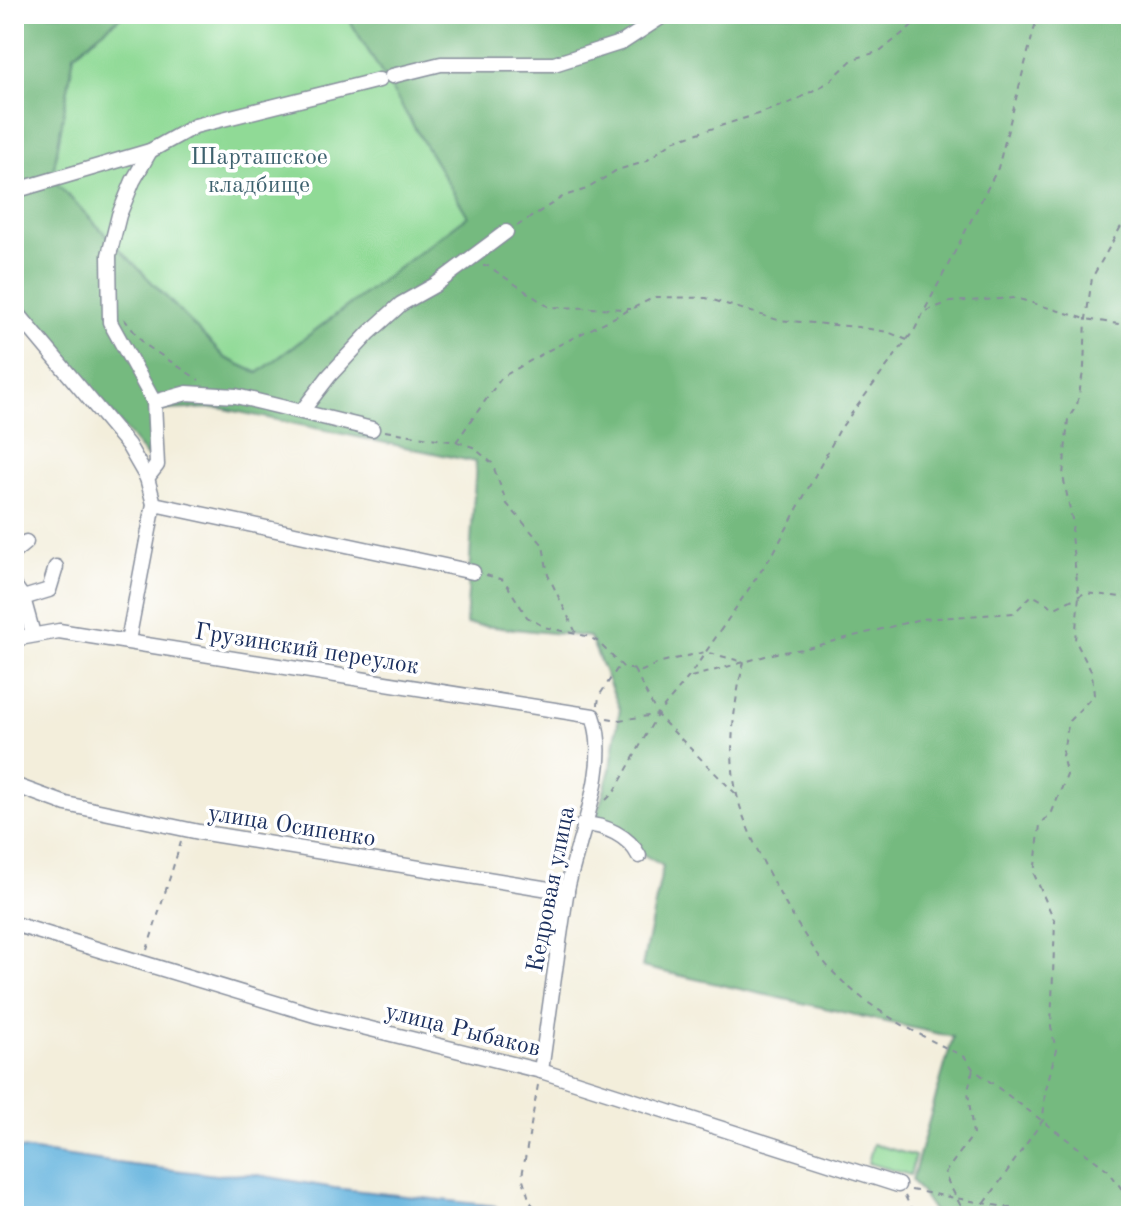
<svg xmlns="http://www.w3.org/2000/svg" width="1145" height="1230" font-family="'Old Standard TT',serif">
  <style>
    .green { fill: #90da96; stroke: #56847a; stroke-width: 2 }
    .forest { fill: #74ba7f; stroke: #48746e; stroke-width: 2 }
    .water { fill: #62b2dd; stroke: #3e709e; stroke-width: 2 }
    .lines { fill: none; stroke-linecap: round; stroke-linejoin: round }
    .minor-casing { stroke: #878e9c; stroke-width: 17 }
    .path { stroke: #878e9c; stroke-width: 2; stroke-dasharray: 6 6; stroke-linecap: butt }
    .minor { stroke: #fff; stroke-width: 14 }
    .labels { text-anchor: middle; stroke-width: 7; stroke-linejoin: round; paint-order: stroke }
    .park-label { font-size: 24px; fill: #3e626f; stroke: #fff }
    .street-label { font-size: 24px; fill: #1b2f5e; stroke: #fff }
  </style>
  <rect width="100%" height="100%" fill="#fff"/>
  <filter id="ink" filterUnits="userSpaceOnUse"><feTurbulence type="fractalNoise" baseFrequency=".0125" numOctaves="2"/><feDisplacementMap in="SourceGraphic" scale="16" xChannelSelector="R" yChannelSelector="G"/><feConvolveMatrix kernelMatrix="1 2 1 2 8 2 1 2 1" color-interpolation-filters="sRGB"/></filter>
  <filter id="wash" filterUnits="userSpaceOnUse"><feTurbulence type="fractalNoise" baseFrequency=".006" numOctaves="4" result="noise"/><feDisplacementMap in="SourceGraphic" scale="32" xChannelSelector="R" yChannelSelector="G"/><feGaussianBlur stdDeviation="1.8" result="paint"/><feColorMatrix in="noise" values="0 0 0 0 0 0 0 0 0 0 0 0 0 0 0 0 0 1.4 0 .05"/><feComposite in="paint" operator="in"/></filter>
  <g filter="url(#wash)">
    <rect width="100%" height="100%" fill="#f3eedb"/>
    <g class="green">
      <path d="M124,14H346L468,216L258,373L225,358L52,179L74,54Z"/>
      <path d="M873,1144L915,1156L910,1175L868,1163Z"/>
    </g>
    <path class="forest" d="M14,14H124L74,54L52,179L225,358L258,373L468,216L346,14H1131V1216H937L912,1180L953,1037L642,967L663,866L594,826L611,766L620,709L590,637L466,624L476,462L220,408L162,410L147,457L14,294Z"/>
    <path class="water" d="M14,1148L132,1165L216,1175L252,1174L334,1188L495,1206L505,1216H14Z"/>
  </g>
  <g filter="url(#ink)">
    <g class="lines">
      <g class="minor-casing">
        <g id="minor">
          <path d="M392,76L441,64H554L623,42L666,14"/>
          <path d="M14,191L150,151L195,126L379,80"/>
          <path d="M14,309L128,445L147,478L154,504L128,641"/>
          <path d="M154,402L187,393L236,396L372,429"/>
          <path d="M302,411L329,376L369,333L401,304L435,285L506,232"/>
          <path d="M147,478L157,465L154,402L110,322L109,255L119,215L133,181L150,151"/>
          <path d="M154,504L473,572"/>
          <path d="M14,552L26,542"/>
          <path d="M14,585L23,598L49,590L56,567"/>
          <path d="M23,598L33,634"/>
          <path d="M14,639L59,631L593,716C612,768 576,841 566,895C557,954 549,1013 541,1071"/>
          <path d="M14,785L66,804L199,832L567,892"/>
          <path d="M583,824C605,825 629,836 639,856"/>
          <path d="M14,924L318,1016L541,1071L898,1185"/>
        </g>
      </g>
      <g class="path">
        <path d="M517,226L564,196L587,189L617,170L645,162L673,141L761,113L794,101L829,82L853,59L881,51L926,14"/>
        <path d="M483,266H488L549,307L631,309"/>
        <path d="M926,311L950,302L1016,298L1086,319L1131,326"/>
        <path d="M124,319L144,344L199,380"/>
        <path d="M385,431L456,442L502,377L549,350L655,297L706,298L778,320L858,327L888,332L907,340"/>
        <path d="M457,442L473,447L492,463L507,504L543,545L548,575L577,635"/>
        <path d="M486,575L504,580L527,617L544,627L586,636L597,641L624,668L642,671L661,662L705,652L744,662C734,701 727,754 737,795C747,840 800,938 832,971C869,1010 917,1034 965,1057L973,1069L1108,1170L1131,1202"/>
        <path d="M634,670L657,714"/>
        <path d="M691,677L776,653L803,649L921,619L1014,613L1032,595L1055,608L1085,593L1131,598"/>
        <path d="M598,705L599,696L619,666"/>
        <path d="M607,718L618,720L657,715L736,794"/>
        <path d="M606,800L615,791L657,715L688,678L774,552L840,429L915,329L998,168L1038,14"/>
        <path d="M147,950L181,842"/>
        <path d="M538,1085L522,1176L530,1202L543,1216"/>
        <path d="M911,1190L1055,1216"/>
        <path d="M905,1196L915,1216"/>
        <path d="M985,1203L1043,1120L1045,1093L1056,1050L1051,1027L1055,922L1034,874L1040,825L1052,812L1067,775L1062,756L1069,721L1094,695L1092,673L1075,640L1079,596L1071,536L1073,524L1063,476L1068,419L1077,405L1084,367L1086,319L1092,278L1128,214L1131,199"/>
        <path d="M966,1216L944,1174L973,1135L968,1091L973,1069"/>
      </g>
      <use href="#minor" class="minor"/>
    </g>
  </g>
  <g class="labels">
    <g class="park-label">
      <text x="259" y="164">Шарташское<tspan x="259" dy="28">кладбище</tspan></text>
    </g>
    <g class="street-label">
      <text transform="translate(307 648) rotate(9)" y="8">Грузинский переулок</text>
      <text transform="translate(292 825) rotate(9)" y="8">улица Осипенко</text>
      <text transform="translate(550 889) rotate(-79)" y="8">Кедровая улица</text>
      <text transform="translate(463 1029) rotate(14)" y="8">улица Рыбаков</text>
    </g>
  </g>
  <rect width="1145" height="1230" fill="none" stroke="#fff" stroke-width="48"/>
</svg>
